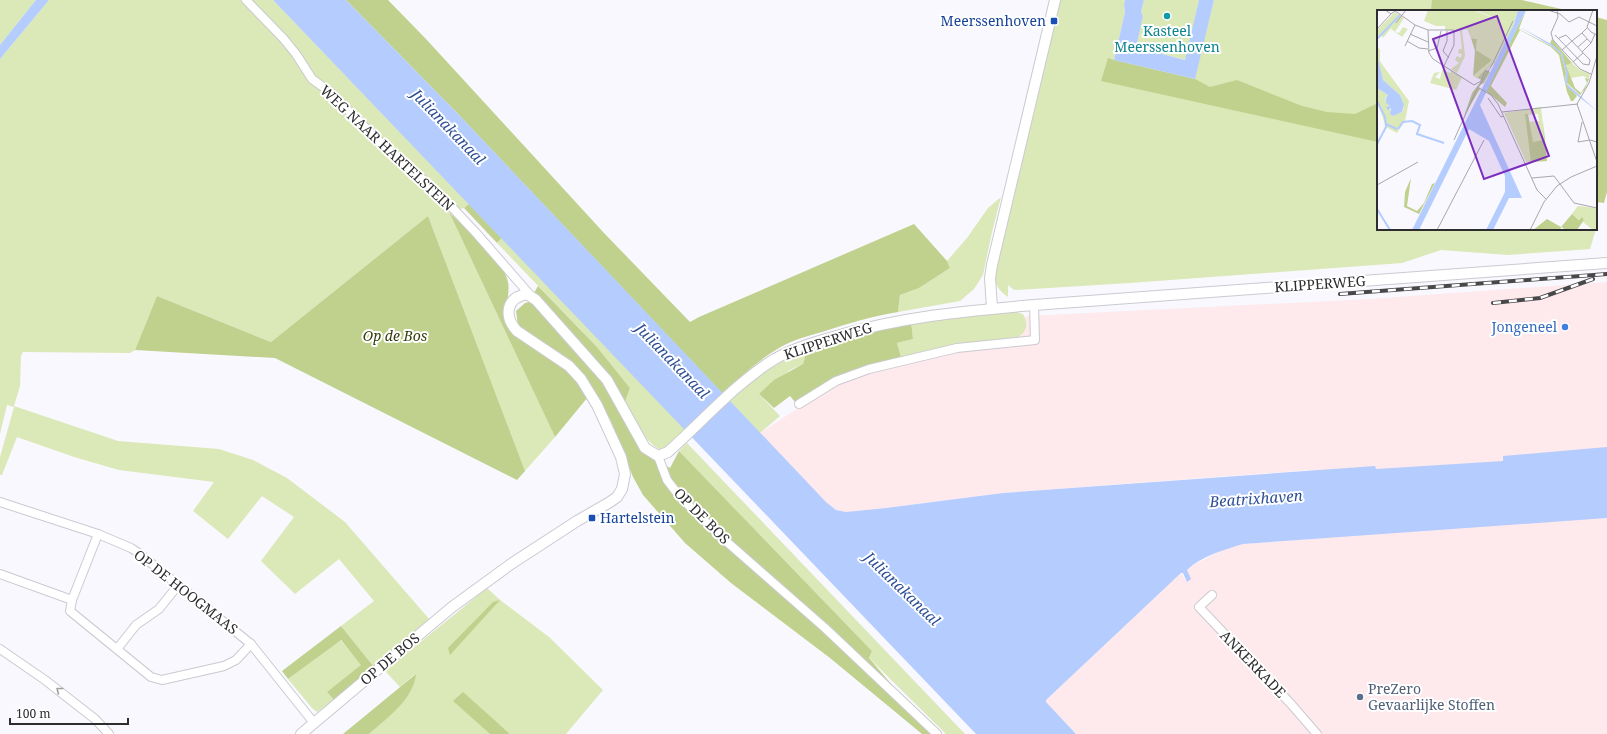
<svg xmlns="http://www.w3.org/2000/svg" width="1607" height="734" font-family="'Noto Serif',serif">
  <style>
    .industrial { fill: #fee9ec }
    .green { fill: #dbe8b7 }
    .forest { fill: #c0d18d }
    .water { fill: #b4cdfe }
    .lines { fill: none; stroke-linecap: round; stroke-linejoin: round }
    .minor-casing { stroke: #cbcad1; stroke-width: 10 }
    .tertiary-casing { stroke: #cbcad1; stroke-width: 12 }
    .minor { stroke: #fff; stroke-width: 8 }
    .tertiary { stroke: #fff; stroke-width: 10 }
    .rail-casing { stroke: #48484b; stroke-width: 4 }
    .rail { stroke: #fff; stroke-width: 2.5; stroke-dasharray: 8; stroke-linecap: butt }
    .oneway { stroke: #a0a0a2 }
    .culture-dot { fill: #0f9aa8; stroke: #fff; stroke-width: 1.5 }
    .transit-dot { fill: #1a4fb4; stroke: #fff; stroke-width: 1.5 }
    .shop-dot { fill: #3f7fe0; stroke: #fff; stroke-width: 1.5 }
    .service-dot { fill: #5c6f8a; stroke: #fff; stroke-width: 1.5 }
    .labels { text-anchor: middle; stroke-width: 4; stroke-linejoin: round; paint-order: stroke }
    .transit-label { font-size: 14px; fill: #164399; stroke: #fff; text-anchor: end }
    .culture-label { font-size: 14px; fill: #0d838f; stroke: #fff }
    .street-label { font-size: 14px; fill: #2d2d30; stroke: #fff }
    .shop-label { font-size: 14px; fill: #366cbe; stroke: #fff; text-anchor: end }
    .park-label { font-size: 14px; font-style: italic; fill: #353e0b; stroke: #fff }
    .service-label { font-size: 14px; fill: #4e5e75; stroke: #fff; text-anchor: start }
    .water-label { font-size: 15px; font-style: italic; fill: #2c4e94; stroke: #fff }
    .inset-river { fill: none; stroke: #b4cdfe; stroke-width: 2 }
    .inset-road { fill: none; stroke: #a7a7ac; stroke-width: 1 }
    .view { fill: #7b2cbf; fill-opacity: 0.15; stroke: #7b2cbf; stroke-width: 2 }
    .inset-edge { fill: none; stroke: #2d2d30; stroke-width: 2 }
  </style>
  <rect width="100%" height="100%" fill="#f9f8ff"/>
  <path class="industrial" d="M1607,282V734H1076L1046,702V700L1181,573L1186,581L1187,570L1191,566L1221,551L1243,544L1312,539L1309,470L1003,493L886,508L846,512L836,510L826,502L760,433L835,384L1006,326L1028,316L1370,299Z"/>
  <g class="green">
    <path d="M0,0H36L0,45Z"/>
    <path d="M49,0H273L469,204L464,208L449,212L555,437L525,471L428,216L271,342L157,296L135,350L130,353L23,352L21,356L20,386L14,406L118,441L219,449L253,460L287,478L345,522L430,620L374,667L341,626L374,601L339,559L295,594L261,561L294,517L262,496L228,539L193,511L214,482L119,470L74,457L17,437L2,475H0V457L14,407L7,405L0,434V59Z"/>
    <path d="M1057,0H1125L1124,5L1125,12L1114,60L1194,79L1214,0H1483L1532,11H1378V229H1596L1590,249L1508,255L1441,250L1402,263L1130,283L1014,290L1008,285V297C999,291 996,286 994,276Z"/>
    <path d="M1144,0H1199L1186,60L1135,47L1143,16L1141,12Z"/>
    <path d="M1001,197L992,232L983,275L974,289L960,301L898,312L900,295L919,288L950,268L947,261L967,238L988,208Z"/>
    <path d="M502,238L685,429L662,451C643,441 635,420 625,402L630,388L597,347L497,243Z"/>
    <path d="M1014,311L1023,314C1028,323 1028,331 1018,337L961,344L901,357L897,343L913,339L911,321Z"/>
    <path d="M803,352L805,357L803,364L790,370L759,394L780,416L760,433L730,401C752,380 774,363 803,352Z"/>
    <path d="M687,443L965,734H946L869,658L872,651L679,451Z"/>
    <path d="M487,588L500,600L549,637L603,690L566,734H510L501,726L454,701L490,734H369C384,721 415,695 415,674L400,687L385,671Z"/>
    <path d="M340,640L362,665L327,692L334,700L317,712L312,708L288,679Z"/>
  </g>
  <g class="forest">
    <path d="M346,0H388L426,39L604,233L690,322L699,317L914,224L947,261L950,268L919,288L900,295L898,312C872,316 847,324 822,332C808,336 792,340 779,348C757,361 741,377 722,393L457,113Z"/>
    <path d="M1432,0H1522L1570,11H1431Z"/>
    <path d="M1596,17L1607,20V192L1604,203L1596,202Z"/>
    <path d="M1108,58L1114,60L1195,79L1210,87L1237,80L1302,106L1327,112L1355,114L1378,103V142L1101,81Z"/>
    <path d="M469,204L502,238L497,243L464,208Z"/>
    <path d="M449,212C465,228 504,261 508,282C510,292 506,305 506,316L572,375L588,397L555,437Z"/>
    <path d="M428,216L525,471L517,480L275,358L135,350L157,296L271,342Z"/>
    <path d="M538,286L597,347L630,388L625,402L627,424L642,452L670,468L679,451L872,651L869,658L934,734H922L830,658L731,583L685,543L643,495L633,477L611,421L594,390L572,361L543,342L527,334L518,325L516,311L525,303L529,302Z"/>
    <path d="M911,321L913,339L897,343L901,357L836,378L795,402L790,396L774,408L759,394L774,380L803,364L805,357L803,352L862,332Z"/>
    <path d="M500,600L450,655L448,648L493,602Z"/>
    <path d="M341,626L374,667L334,700L327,692L361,665L341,640L288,679L282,671Z"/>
    <path d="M416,674C413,700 387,718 369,734H343Z"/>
    <path d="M463,692L510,734H490L453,701Z"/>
  </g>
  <g class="water">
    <path d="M36,0H49L0,59V45Z"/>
    <path d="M273,0H346L457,113L826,502L836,510L846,512L886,508L1003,493L1375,466L1376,469L1503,461V456L1607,447V518L1243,544C1224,550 1201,556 1187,570L1191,579L1187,582L1183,573H1181L1046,700V702L1076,734H976Z"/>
    <path d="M1125,0H1144L1141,12L1143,16L1136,47L1185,60L1199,0H1214L1195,79L1114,60L1125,12L1124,5Z"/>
  </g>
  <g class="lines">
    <g class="minor-casing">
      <g id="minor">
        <path d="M246,0L283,38L296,54L312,79L330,92L387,149L403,161L447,202L477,234L531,296"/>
        <path d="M799,404L836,381L869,369L957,348L1035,340L1034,305"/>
        <path d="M658,456L667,480L681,498L719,535L825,628L937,734"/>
        <path d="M0,502L98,534L131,548L140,554L251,644L314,723"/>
        <path d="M0,574L72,600L70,611L151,677L162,680L224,666L236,660L251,644"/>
        <path d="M1212,595L1199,607L1291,704L1317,734"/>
        <path d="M72,600L98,534"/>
        <path d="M0,649L45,680L95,719L109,734"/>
        <path d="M117,649L136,625L159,609L179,584"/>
      </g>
    </g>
    <g class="tertiary-casing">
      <g id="tertiary">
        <path d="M992,308L990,278L992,265L1055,0"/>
        <path d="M301,734L452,607L511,564L577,521L610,502L617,497L622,489L625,474L621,457L597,405L581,379L569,366L517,331C504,317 505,298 527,294L536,300L607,380L645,448L658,456L668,452C702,422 735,384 773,360C791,349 813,343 833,337C900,317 964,311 1034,305L1607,263"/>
      </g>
    </g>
    <use href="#minor" class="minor"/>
    <use href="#tertiary" class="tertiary"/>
    <g class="rail-casing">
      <g id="rail">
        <path d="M1340,294L1607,274"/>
        <path d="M1493,303L1540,298L1593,279"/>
      </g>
    </g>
    <use href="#rail" class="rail"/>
  </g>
  <defs><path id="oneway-chevron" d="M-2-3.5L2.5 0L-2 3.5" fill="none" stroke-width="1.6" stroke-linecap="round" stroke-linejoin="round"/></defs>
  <use class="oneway" href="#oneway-chevron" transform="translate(59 690) rotate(-142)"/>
  <circle class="culture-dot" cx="1167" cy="16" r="4"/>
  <g class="transit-dot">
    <rect x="1050" y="17" width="8" height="8" rx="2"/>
    <rect x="588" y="514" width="8" height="8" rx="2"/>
  </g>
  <circle class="shop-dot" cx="1565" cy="327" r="4"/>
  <circle class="service-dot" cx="1360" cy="697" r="4"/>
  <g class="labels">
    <g class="transit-label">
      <text x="1046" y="26">Meerssenhoven</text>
      <text x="600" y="523" text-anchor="start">Hartelstein</text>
    </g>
    <g class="culture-label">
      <text x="1167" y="36">Kasteel<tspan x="1167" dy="16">Meerssenhoven</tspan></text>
    </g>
    <g class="street-label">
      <text transform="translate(387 148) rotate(43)" y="5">WEG NAAR HARTELSTEIN</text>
      <text transform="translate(1320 284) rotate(-4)" y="5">KLIPPERWEG</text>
      <text transform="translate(828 341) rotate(-18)" y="5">KLIPPERWEG</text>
      <text transform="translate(702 516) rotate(45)" y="5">OP DE BOS</text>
      <text transform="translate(186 592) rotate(38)" y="5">OP DE HOOGMAAS</text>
      <text transform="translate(390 659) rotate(-40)" y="5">OP DE BOS</text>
      <text transform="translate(1253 664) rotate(46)" y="5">ANKERKADE</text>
    </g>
    <g class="shop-label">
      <text x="1557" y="332">Jongeneel</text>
    </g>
    <g class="park-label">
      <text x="395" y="341">Op de Bos</text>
    </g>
    <g class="service-label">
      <text x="1368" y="694">PreZero<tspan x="1368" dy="16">Gevaarlijke Stoffen</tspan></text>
    </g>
    <g class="water-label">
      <text transform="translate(448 127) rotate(46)" y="5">Julianakanaal</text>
      <text transform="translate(672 361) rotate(46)" y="5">Julianakanaal</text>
      <text transform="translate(1256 499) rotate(-4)" y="5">Beatrixhaven</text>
      <text transform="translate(902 589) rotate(44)" y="5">Julianakanaal</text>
    </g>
  </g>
  <g transform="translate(1377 10)">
    <rect width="220" height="220" fill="#f9f8ff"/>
    <path d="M51,0H96L135,15L98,0H141L137,14L118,53L100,68L96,66L115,50L99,40L100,29L94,28L90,19L85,20L88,46L80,63L74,59L82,53L78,50L80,46L84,48L85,44L81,43L82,39H85L83,21L68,20V16H59L47,11ZM18,2L27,8L18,22L22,23L26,17L31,19L25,27L14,19L16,16L6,28L4,25L0,29V20ZM0,36L3,40V51L7,57L32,91L28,111H33L43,114L40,124L52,129L39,124L43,114L34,111L27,112L20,123L9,117L0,91V78L11,85L8,88L7,91L10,89L15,106L25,102L27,97L23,85L6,70L1,51ZM195,53L203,60L213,64L212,69L206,66L194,68L189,54ZM65,60L73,63L74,61L85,67L79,80L53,73L57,63L63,62L58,67L63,69ZM164,97L170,151L149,152L127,103ZM161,104L162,111L152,112L151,105ZM201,196L220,198V220H216L206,212L207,210L205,208L203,210L195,204Z" fill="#dbe8b7" fill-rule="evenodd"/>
    <path d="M149,0L142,19L176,37L184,44L189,63L188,72L200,86L196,91H194L190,82L182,45L174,37L143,20L114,76L130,93L128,97L109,81ZM94,28L100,29L99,40L115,50L96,66L98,41ZM175,29L195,53L189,55L198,78L204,83L210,73L208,68L212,69L208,79L203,85L190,73V63L185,44L173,33ZM116,52L109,60L113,62L107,73L101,76L103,79L87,106L95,83L105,70L100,68ZM148,104H151L156,132L167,130L166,110L170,151L154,152ZM34,168L30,196L40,201L47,193L55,174L58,173L42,204L27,197L28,182ZM195,204L202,210L205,207L207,210L200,220H188L185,217L182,220H156L170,209L184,217Z" fill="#c0d18d"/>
    <path d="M141,0H149L103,95L145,188H132L116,220H109L128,182V166L112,131L92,119L42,220H35L137,14ZM143,17L176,35L185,43L191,63L190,74L220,101L192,79L188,72L189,63L184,44L176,37ZM0,45L6,70L23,85L27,95L25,102L16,106L13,104L14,98L11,100L9,97L13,96L9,93L10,89L7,91L11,85L0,78Z" fill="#b4cdfe"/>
    <path class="inset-river" d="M0,29L23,5M0,91L8,107L9,117L0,134M9,114L20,119M21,119L26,112L35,111L43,115L40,124L52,128M52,128L67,133M0,199L13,220"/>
    <path class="inset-road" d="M8,0L14,4L18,1M17,0L38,15L51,20H77V35L67,56M171,0L183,4L192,12L202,7L220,16M180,0L181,7L174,23L176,30L203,59L214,64M216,0L210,17L214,22L220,25M19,13L29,0M210,18L205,23L214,33L218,24M0,19L14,4M51,20L52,43L56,49L97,75L104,71L108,61H112M70,21V31L66,41L72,48M33,24L51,32M178,25L206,54L212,55L213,50L189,25L182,28M30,31L42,38L51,39M195,31L205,23M28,36L38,15M201,37L210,29M185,40L195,31M51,41L60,38L64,21M205,42L214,33M196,52L206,43M102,78L114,85L121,94L160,180L169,189M111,88L124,107L127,106M200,94L220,152M200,94L212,73L220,46M125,102L201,94M205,112L201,132L213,130L220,132M77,130L99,81L115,55L136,11M155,168L177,166L197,193L220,198M0,175L41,152M60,220L107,130M153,220L167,192L180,176L194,167L220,156"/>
    <path class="view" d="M120,6L172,146L107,169L56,29Z"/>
    <rect width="220" height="220" class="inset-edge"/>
  </g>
  <path d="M10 718v6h118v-6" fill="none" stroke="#2d2d30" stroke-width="2"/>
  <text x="16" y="718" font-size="12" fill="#2d2d30" stroke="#ffffff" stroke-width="3" paint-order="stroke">100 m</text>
</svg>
